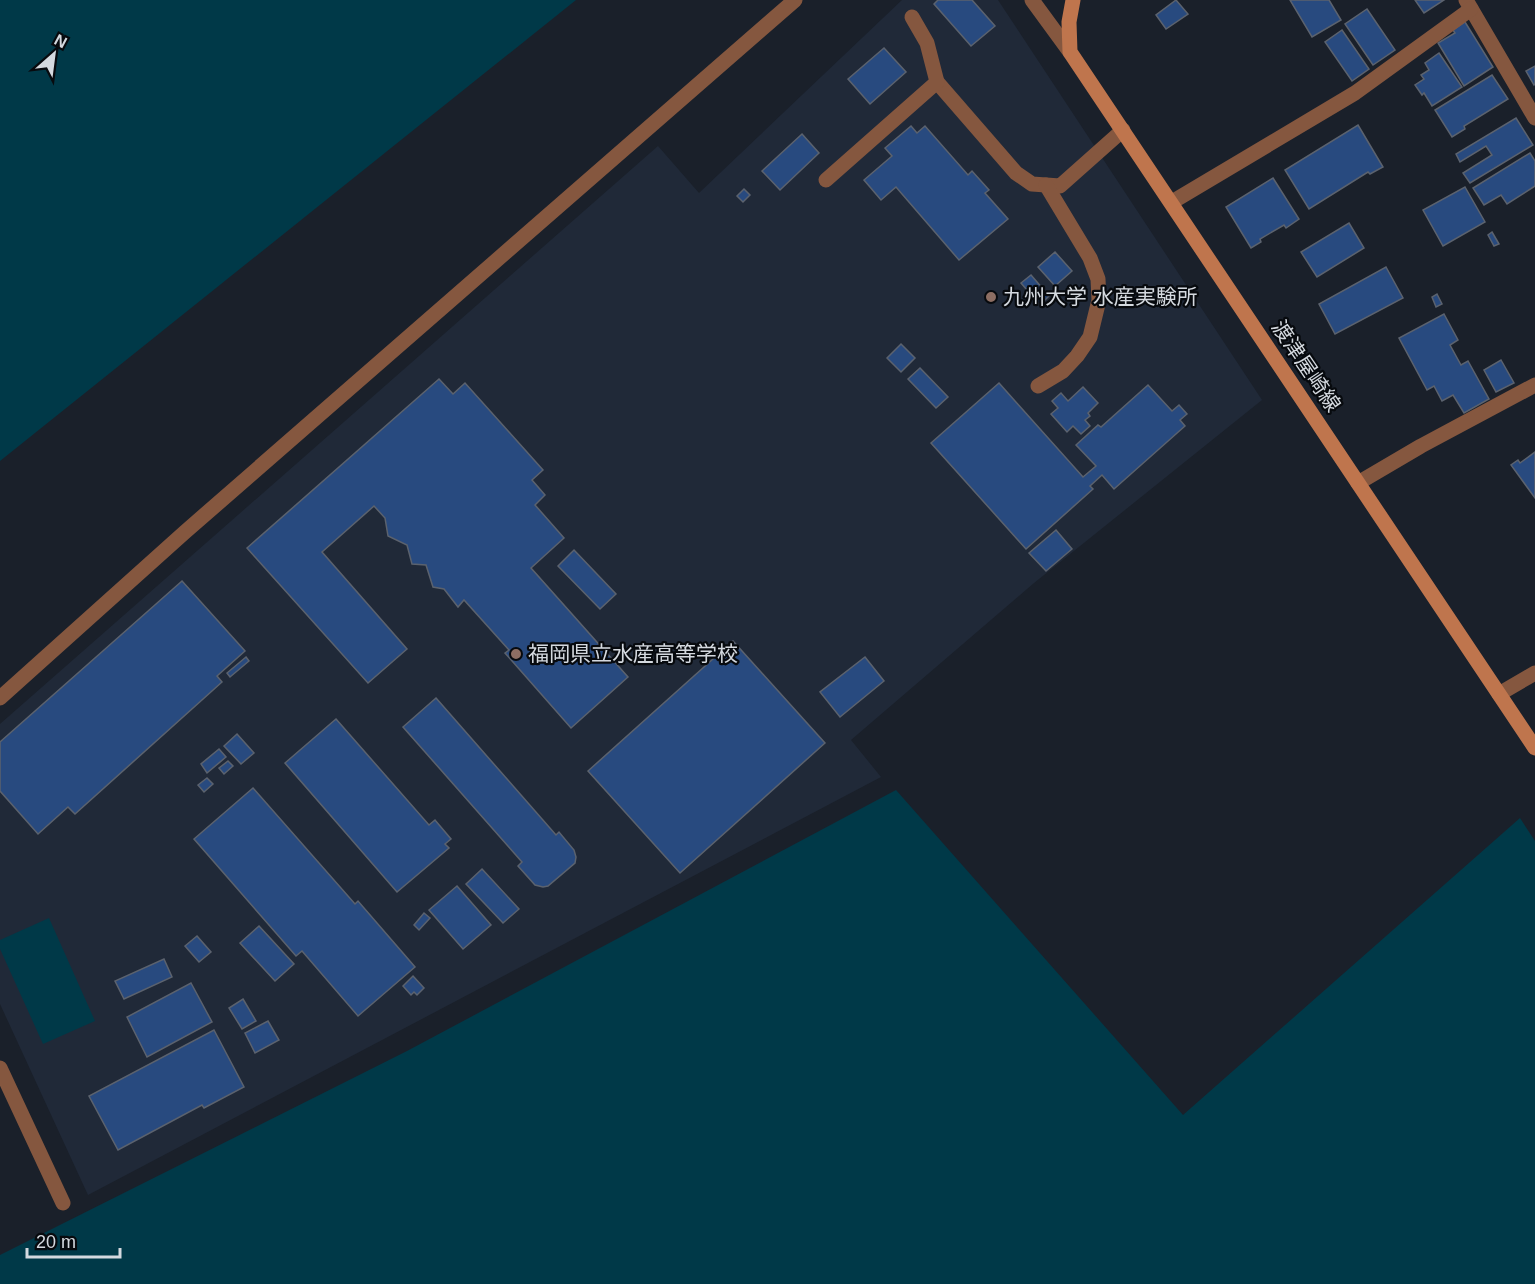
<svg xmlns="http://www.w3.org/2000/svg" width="1535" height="1284" font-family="Helvetica,'Noto Sans JP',sans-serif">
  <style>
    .built { fill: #202938 }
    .water { fill: #003948 }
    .building { fill: #284a7f; stroke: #5b626e; stroke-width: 1.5 }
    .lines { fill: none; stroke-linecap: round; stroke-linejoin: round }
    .lane { stroke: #85573f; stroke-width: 15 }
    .street { stroke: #85573f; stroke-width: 15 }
    .secondary { stroke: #bf754d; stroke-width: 15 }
    .education-dot { fill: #8d6e63; stroke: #070a0e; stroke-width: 2 }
    .labels { text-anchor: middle; stroke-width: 4.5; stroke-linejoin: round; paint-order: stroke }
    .poi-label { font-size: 21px; fill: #d4d9df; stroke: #070a0e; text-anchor: start }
    .street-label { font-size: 21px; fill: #d4d9df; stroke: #070a0e }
  </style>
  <rect width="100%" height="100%" fill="#1a202a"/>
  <path class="built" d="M902,0H998L1262,400L1034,583L851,740L881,777L88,1195L0,1004V724L658,146L699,193Z"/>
  <g class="water">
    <path d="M0,0H576L0,461Z"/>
    <path d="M896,790L1183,1115L1520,818L1535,841V1284H0V1255L407,1051Z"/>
    <path d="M49,918L95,1021L43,1044L0,949V940Z"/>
  </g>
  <g class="building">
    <path d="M938,0H972L995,26L971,46L934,4Z"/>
    <path d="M1176,0L1188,14L1166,29L1156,15Z"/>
    <path d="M1290,0H1329L1341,20L1312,37Z"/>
    <path d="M1415,0H1444L1424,13Z"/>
    <path d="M1367,9L1395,50L1373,65L1345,24Z"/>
    <path d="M1465,22L1493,67L1464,86L1438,43L1455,33L1453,30Z"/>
    <path d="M1342,30L1369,69L1352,81L1325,42Z"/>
    <path d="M884,48L906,72L870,104L848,79Z"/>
    <path d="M1439,53L1462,87L1432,106L1424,93L1422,95L1415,85L1424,79L1421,75L1429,70L1425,63Z"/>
    <path d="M1535,66V84L1534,85L1526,71Z"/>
    <path d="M1492,75L1508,99L1464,126L1465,129L1452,137L1435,110Z"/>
    <path d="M1516,118L1533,145L1470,183L1463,173L1492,155L1486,146L1460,162L1456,154Z"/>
    <path d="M1358,125L1383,167L1370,174L1368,172L1309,209L1285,170Z"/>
    <path d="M911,126L917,133L925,126L968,175L972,171L989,190L985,193L1008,219L959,260L896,187L881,200L864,180L892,156L885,148Z"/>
    <path d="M802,134L819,153L780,190L762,171Z"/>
    <path d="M1530,153L1535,161V186L1507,204L1501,195L1484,205L1473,188Z"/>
    <path d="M1273,178L1299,219L1286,228L1284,225L1260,239L1261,242L1251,248L1226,207Z"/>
    <path d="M1465,187L1485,222L1443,246L1423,210Z"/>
    <path d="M744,189L750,195L743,202L737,196Z"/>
    <path d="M1349,223L1364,248L1317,277L1301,252Z"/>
    <path d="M1492,232L1499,244L1494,246L1488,235Z"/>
    <path d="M1055,252L1072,271L1055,286L1038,267Z"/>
    <path d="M1386,267L1403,298L1335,334L1319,304Z"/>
    <path d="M1031,275L1049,296L1040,305L1021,283Z"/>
    <path d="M1437,294L1442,304L1436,307L1432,297Z"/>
    <path d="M1444,314L1458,340L1450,345L1461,365L1468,361L1489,399L1464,413L1453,395L1442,401L1434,386L1427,390L1399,338Z"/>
    <path d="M901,344L915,358L901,372L887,358Z"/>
    <path d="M1501,360L1514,383L1496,392L1484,370Z"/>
    <path d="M920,368L948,397L936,408L908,379Z"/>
    <path d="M439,379L453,394L465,383L543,470L532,480L545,495L535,505L564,538L531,568L628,677L571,728L505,653L509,650L464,600L458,607L444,589L433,587L426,565L412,564L407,545L388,536L385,518L374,506L322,552L407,649L368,683L247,548Z"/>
    <path d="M999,383L1083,477L1096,466L1076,445L1098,425L1101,427L1148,385L1172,411L1179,405L1187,414L1180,420L1185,426L1114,489L1102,475L1090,486L1093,489L1026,549L931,443Z"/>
    <path d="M1083,387L1098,403L1088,413L1090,416L1085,420L1090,426L1081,434L1073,426L1067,432L1051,414L1058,408L1052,401L1061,393L1068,401Z"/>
    <path d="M1535,452V498L1511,465L1518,460L1520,463Z"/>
    <path d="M1056,530L1072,549L1046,571L1029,553Z"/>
    <path d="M574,550L616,594L600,609L558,566Z"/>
    <path d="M182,581L245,651L217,676L222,682L75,814L68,807L38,834L0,791V742Z"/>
    <path d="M733,641L825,743L680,873L588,771Z"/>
    <path d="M246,657L249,661L230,677L227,673Z"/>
    <path d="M865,657L884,681L840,717L820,692Z"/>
    <path d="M436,698L556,835L559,832L574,850L576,857L575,863L548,886L543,887L535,885L518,866L522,862L403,727Z"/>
    <path d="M336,719L429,825L435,820L451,839L445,844L449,848L397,892L285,763Z"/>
    <path d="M237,734L254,753L241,764L224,746Z"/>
    <path d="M219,749L226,757L207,773L201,764Z"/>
    <path d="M228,761L233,766L224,774L219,768Z"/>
    <path d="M207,778L213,784L204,792L198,785Z"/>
    <path d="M253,788L355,904L358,901L415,967L358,1016L302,951L296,956L194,839Z"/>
    <path d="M482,869L519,909L503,923L466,884Z"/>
    <path d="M457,886L491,925L463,949L429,910Z"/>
    <path d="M424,913L430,918L419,930L414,925Z"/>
    <path d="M259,926L294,964L275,981L240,943Z"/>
    <path d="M197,936L211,952L199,962L185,946Z"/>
    <path d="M164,959L172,977L124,999L115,981Z"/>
    <path d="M413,976L424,988L417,995L414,992L411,995L403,986Z"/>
    <path d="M191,983L212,1022L147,1057L127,1017Z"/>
    <path d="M243,999L256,1021L242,1029L229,1008Z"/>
    <path d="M268,1021L279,1040L255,1053L245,1033Z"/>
    <path d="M214,1030L244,1087L204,1108L202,1105L118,1150L89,1096Z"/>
  </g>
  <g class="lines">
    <g class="lane">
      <path d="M937,82L1016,173L1032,184L1060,186L1123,130"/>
      <path d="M826,180L937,82L927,43L912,17"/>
      <path d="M1038,386L1063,371L1077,356L1090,337L1099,300L1098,279L1090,258L1046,185"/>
    </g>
    <g class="street">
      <path d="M1032,0L1070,52"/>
      <path d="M1466,0L1535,118"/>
      <path d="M1172,202L1355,93L1471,9"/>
      <path d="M1358,483L1421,446L1535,385"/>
      <path d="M1499,694L1535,673"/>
      <path d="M0,698L185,532L795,0"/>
      <path d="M0,1068L63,1203"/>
    </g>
    <path class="secondary" d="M1073,0L1069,22L1070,52L1535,748"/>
  </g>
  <g class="education-dot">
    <circle cx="991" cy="297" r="6"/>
    <circle cx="516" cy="654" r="6"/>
  </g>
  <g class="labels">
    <g class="poi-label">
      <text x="1003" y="304">九州大学 水産実験所</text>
      <text x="528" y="661">福岡県立水産高等学校</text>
    </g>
    <g class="street-label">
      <text transform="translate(1306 366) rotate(56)" y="7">渡津屋崎線</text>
    </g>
  </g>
  <g transform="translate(54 54) rotate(28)" stroke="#070a0e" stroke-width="4.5" paint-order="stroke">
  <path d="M0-4.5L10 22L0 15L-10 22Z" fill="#d4d9df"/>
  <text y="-9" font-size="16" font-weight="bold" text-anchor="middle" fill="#d4d9df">N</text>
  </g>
  <path d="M27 1248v9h93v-9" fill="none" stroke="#d4d9df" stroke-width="3"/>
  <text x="36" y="1248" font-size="18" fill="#d4d9df" stroke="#070a0e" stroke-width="4.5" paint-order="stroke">20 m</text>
</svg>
